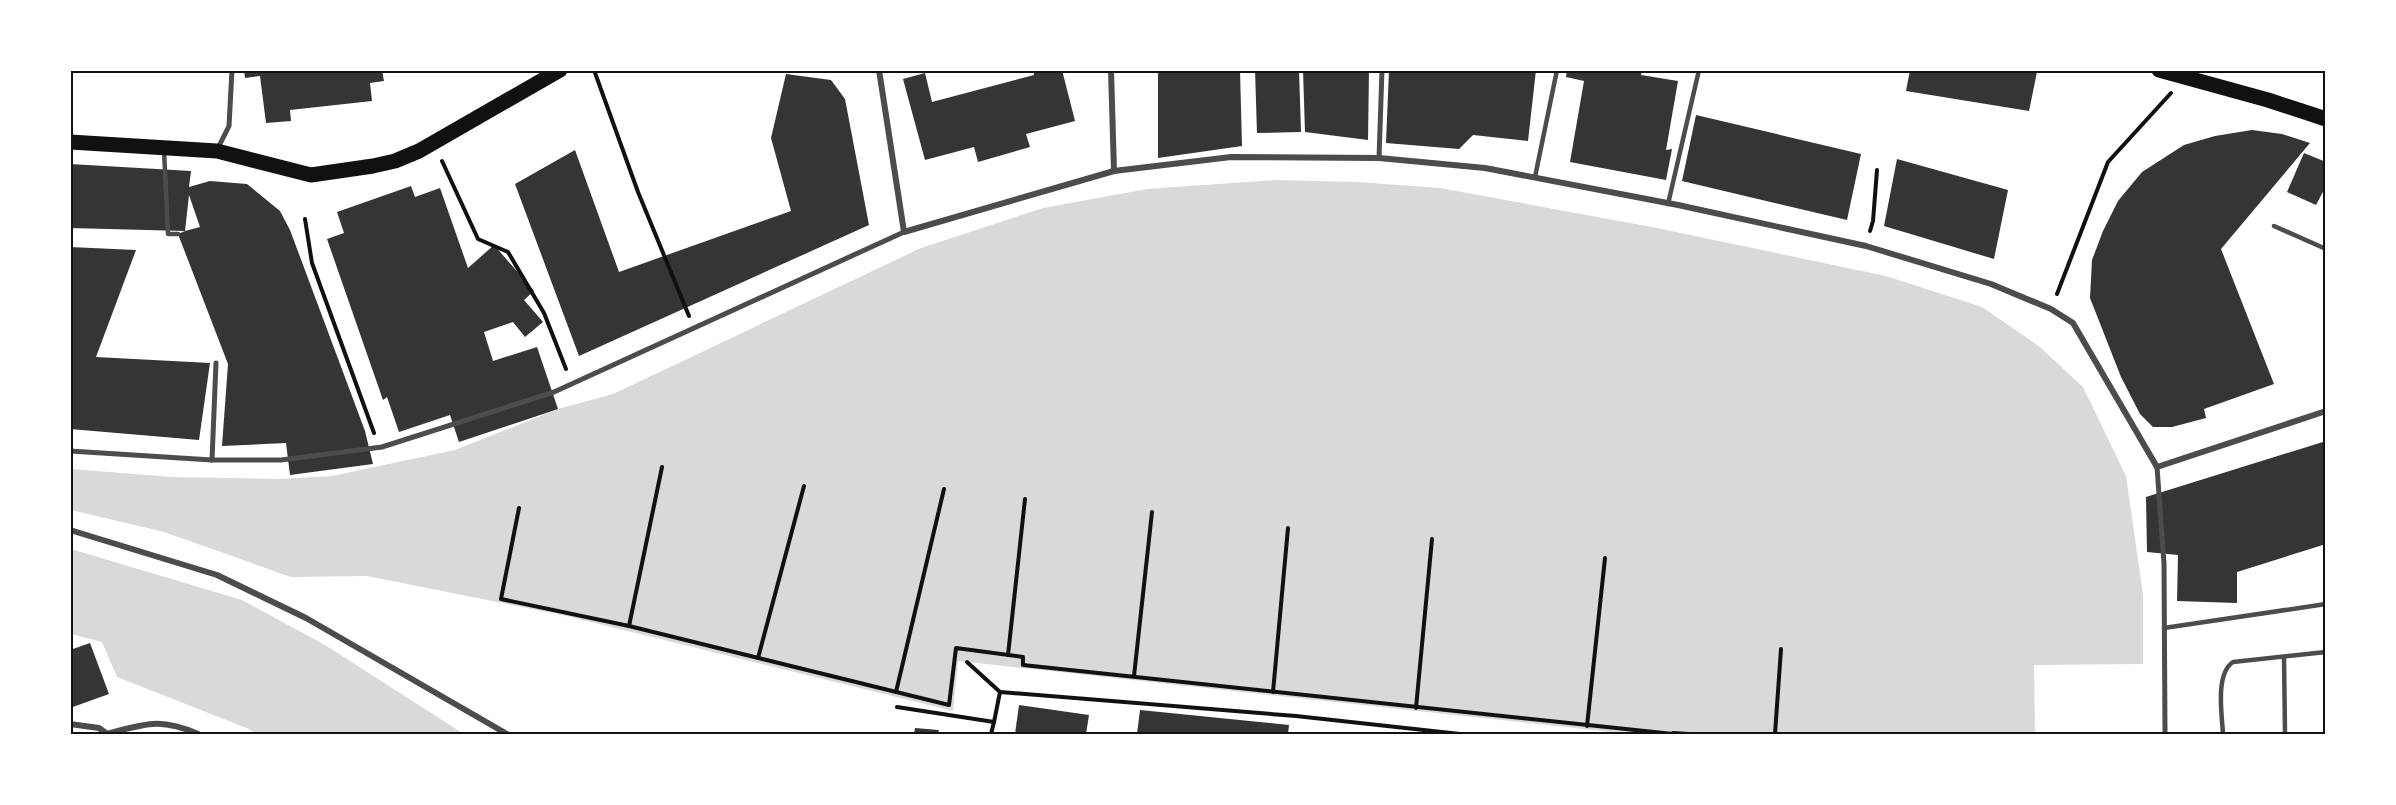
<svg xmlns="http://www.w3.org/2000/svg" width="2396" height="805" font-family="'Nunito Sans',sans-serif">
  <style>
    .water { fill: #d9d9d9 }
    .building { fill: #353535; fill-rule: evenodd }
    .lines { fill: none; stroke-linecap: round; stroke-linejoin: round }
    .path { stroke: #111; stroke-width: 4 }
    .service { stroke: #4c4c4c; stroke-width: 4.5 }
    .pedestrian { stroke: #4c4c4c; stroke-width: 5 }
    .minor { stroke: #4c4c4c; stroke-width: 6 }
    .primary { stroke: #111; stroke-width: 15 }
    .neatline { fill: none; stroke: #111; stroke-width: 2 }
  </style>
  <rect width="100%" height="100%" fill="#fff"/>
  <g class="water">
    <path d="M1276,180L1357,182L1440,188L1652,227L1886,276L1982,307L2040,347L2083,387L2126,476L2143,595V664L2034,665L2035,734H1629L958,661L953,711L562,615L367,576L291,577L164,532L71,510V469L172,477L280,479L332,476L455,450L558,409L613,394L921,248L1043,208L1147,189Z"/>
    <path d="M71,549L242,600L325,645L464,734H256L249,729L117,677L102,642L71,634Z"/>
  </g>
  <g class="building">
    <path d="M244,70H382L384,81L370,83L372,101L290,110L291,121L266,123L260,76L245,78Z"/>
    <path d="M1033,70H1062L1075,121L1026,134L1030,147L978,162L974,147L925,160L903,79L925,73L932,102L1034,75Z"/>
    <path d="M1158,70H1240L1242,146L1158,158Z"/>
    <path d="M1255,70H1299L1301,132L1257,133Z"/>
    <path d="M1303,70H1369L1368,140L1305,132Z"/>
    <path d="M1389,70H1536L1528,141L1473,135L1459,149L1386,143Z"/>
    <path d="M1567,70H1642L1641,75L1678,81L1666,150L1672,149L1666,180L1570,162L1584,81L1566,77Z"/>
    <path d="M1910,70H2027L2037,72L2029,111L1906,91Z"/>
    <path d="M786,74L831,80L845,99L869,225L579,356L515,184L575,150L619,272L791,211L771,138Z"/>
    <path d="M1696,115L1861,154L1847,220L1682,181Z"/>
    <path d="M2252,130L2282,134L2310,143L2221,249L2274,384L2204,409L2206,418L2172,427H2153L2140,414L2121,377L2090,298L2092,260L2103,231L2118,201L2142,172L2184,145L2215,136Z"/>
    <path d="M2304,153L2326,162V186L2316,205L2287,192Z"/>
    <path d="M1897,159L2008,190L1994,259L1884,226Z"/>
    <path d="M70,164L191,171L189,187L210,181L247,184L280,211L290,230L365,431L373,464L290,475L286,443L222,446L228,364L178,234L185,231L70,228ZM189,195L200,227L185,231Z"/>
    <path d="M411,186L415,197L440,188L468,268L494,245L534,291L524,300L543,322L525,337L513,322L484,332L493,361L537,347L558,409L459,442L450,415L399,432L387,397L383,400L327,239L344,233L337,212Z"/>
    <path d="M70,247L136,250L96,357L210,363L199,440L70,429Z"/>
    <path d="M2326,441V544L2237,572V603L2177,601L2178,555L2147,552L2146,497Z"/>
    <path d="M90,643L109,694L70,708V650Z"/>
    <path d="M1019,705L1089,715L1086,734H1015Z"/>
    <path d="M1140,710L1289,725L1288,734H1137Z"/>
    <path d="M915,728L939,730L938,734H914Z"/>
  </g>
  <g class="lines">
    <g class="path">
      <path d="M594,70L638,192L689,316"/>
      <path d="M442,161L478,239L508,252L544,313L566,369"/>
      <path d="M305,219L312,263L374,433"/>
      <path d="M1870,231L1873,221L1877,170"/>
      <path d="M2057,294L2108,162L2171,93"/>
      <path d="M519,508L501,599L629,626L949,705L956,648L1023,657V665L1673,734"/>
      <path d="M629,626L662,467"/>
      <path d="M1008,655L1025,499"/>
      <path d="M758,658L804,486"/>
      <path d="M967,662L1000,692"/>
      <path d="M1134,676L1152,512"/>
      <path d="M896,692L944,489"/>
      <path d="M1273,692L1288,528"/>
      <path d="M897,707L994,722L1000,692L1296,716L1460,734"/>
      <path d="M1416,708L1432,539"/>
      <path d="M1587,726L1605,558"/>
      <path d="M1673,733L1689,734"/>
      <path d="M991,734L994,722"/>
      <path d="M1775,734L1781,649"/>
    </g>
    <g class="service">
      <path d="M164,150L168,234H178"/>
      <path d="M1535,177L1557,70"/>
      <path d="M1668,204L1699,70"/>
      <path d="M2274,226L2326,249"/>
      <path d="M2164,628L2326,604"/>
      <path d="M2284,657L2285,734"/>
      <path d="M2223,734C2222,715 2215,674 2233,662L2326,652"/>
    </g>
    <g class="pedestrian">
      <path d="M217,150L229,126L232,70"/>
      <path d="M1379,158L1382,70"/>
      <path d="M70,451L212,460H281L382,447L554,392L904,232"/>
      <path d="M212,460L216,363"/>
      <path d="M2157,467L2164,563L2165,734"/>
    </g>
    <g class="minor">
      <path d="M879,70L904,232L1114,171L1231,157L1379,158L1485,168L1678,205L1866,246L1991,284L2051,309L2073,323L2157,467L2326,411"/>
      <path d="M1111,70L1114,171"/>
      <path d="M70,530L217,575L306,618L507,734"/>
      <path d="M70,724L99,728L107,734"/>
      <path d="M106,734C145,724 160,717 198,734"/>
    </g>
    <g class="primary">
      <path d="M2159,70L2268,100L2326,119"/>
      <path d="M70,142L217,151L311,175L373,166L395,161L419,151L560,70"/>
    </g>
  </g>
  <rect width="2396" height="805" fill="none" stroke="#ffffff" stroke-width="144"/>
  <rect x="72" y="72" width="2252" height="661" class="neatline"/>
</svg>
